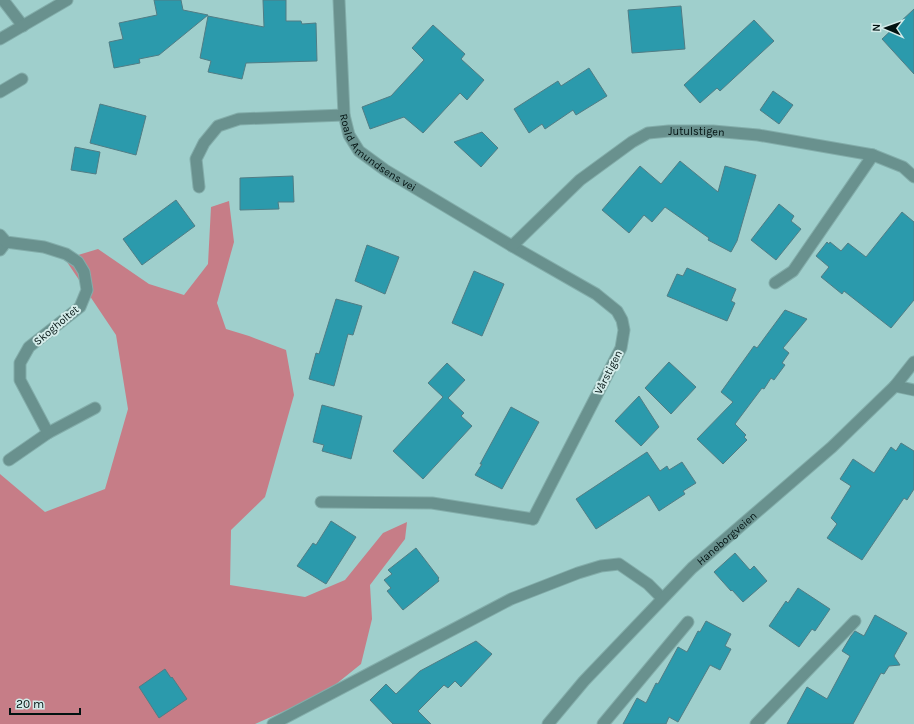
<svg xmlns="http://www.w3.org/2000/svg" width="914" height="724" font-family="Karla,sans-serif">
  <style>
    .green { fill: #c67d87 }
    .building { fill: #2b9aac; stroke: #507d85 }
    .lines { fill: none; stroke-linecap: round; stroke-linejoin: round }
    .service-casing { stroke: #83adaa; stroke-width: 13 }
    .minor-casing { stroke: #83adaa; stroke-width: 13 }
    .tertiary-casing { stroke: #83adaa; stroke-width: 13 }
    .service { stroke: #69918e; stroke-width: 11 }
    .minor { stroke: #69918e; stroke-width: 11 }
    .tertiary { stroke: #69918e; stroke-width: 11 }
    .labels { text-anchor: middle; stroke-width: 4; stroke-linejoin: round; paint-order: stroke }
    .street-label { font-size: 11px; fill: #021211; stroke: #d3ebe9 }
  </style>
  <rect width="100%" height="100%" fill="#9fcfcc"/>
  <path class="green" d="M229,201L234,242L217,303L226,329L249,336L286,350L294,395L265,497L231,530L230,585L305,597L345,580L383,533L407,522L405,539L370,585L372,619L361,664L325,693L255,724H0V474L45,512L105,489L128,409L116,335L65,259L98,249L149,284L184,295L208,264L211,207Z"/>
  <g class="building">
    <path d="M154,0H181L183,10L208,15L159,55L139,59L140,63L114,68L109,42L123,39L119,23L157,15Z"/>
    <path d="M263,0H286V21H301L302,24L316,23L317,61L246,63L242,79L208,72L211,61L200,58L208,16L264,27Z"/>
    <path d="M681,6L685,49L632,53L628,10Z"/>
    <path d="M914,9V74L882,39Z"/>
    <path d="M754,20L774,41L720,91L717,88L700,103L684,85Z"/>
    <path d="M433,25L465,54L461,59L484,80L467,100L460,93L423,133L404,117L370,129L362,107L391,96L424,60L412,48Z"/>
    <path d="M589,68L607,96L576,115L573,110L545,129L542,124L529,133L514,109L558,81L561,86Z"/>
    <path d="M773,91L793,105L779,124L760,110Z"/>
    <path d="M100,104L146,116L136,155L90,143Z"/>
    <path d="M482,132L498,148L481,167L454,142Z"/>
    <path d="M75,147L100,152L96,174L71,170Z"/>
    <path d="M680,161L718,192L725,166L756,175L737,241L731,252L708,240L709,238L665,207L652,222L644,215L629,233L602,210L640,166L661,184Z"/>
    <path d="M293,176L294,202H278L279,209L240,210V178Z"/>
    <path d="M176,200L195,226L142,265L123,239Z"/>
    <path d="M779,204L794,216L791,221L801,229L776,260L751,240Z"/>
    <path d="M902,212L914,222V300L891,328L844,291L842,294L821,277L829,267L816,256L827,242L829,244L830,242L841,251L848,243L866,257Z"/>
    <path d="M367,245L399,257L385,294L355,281Z"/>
    <path d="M687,268L736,289L731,301L735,303L727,321L667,296L677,274L683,276Z"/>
    <path d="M474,271L504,284L482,336L452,323Z"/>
    <path d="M336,299L362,306L353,335L348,334L334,386L309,379L316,353L319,354Z"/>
    <path d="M785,310L807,319L783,348L789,353L782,363L785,365L774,380L771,378L764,389L762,388L735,424L746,435L744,437L747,440L723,464L697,439L733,402L721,392L754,346L757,348Z"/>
    <path d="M669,362L696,387L671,414L645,388Z"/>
    <path d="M447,363L465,380L448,398L464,413L461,416L472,426L423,479L393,451L443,397L428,383Z"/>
    <path d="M639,396L659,427L641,446L615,421Z"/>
    <path d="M322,405L362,416L351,459L322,451L324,445L313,442Z"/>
    <path d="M511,407L539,422L502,489L475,475L482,464H480Z"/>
    <path d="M901,443L914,451V489L907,500L904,498L862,560L827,538L837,524L831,518L851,486L840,479L853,459L874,473L891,447L896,451Z"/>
    <path d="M647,452L660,471L667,466L669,470L682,462L696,483L683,491L685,494L659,511L649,495L596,529L576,499Z"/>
    <path d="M331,521L356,537L326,584L297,566L313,543L316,545Z"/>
    <path d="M416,548L439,578L438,579L439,581L403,610L387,591L391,588L384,580L392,574L388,570Z"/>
    <path d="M735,553L750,570L754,566L767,581L743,602L732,590L731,591L714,572Z"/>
    <path d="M798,588L830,609L815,631L812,629L799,647L769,626L786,601L788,603Z"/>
    <path d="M875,615L907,633L894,656L900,665L889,666L884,674L881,673L853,724H787L807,687L827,699L850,656L842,651L851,636L855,631L864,636Z"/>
    <path d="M706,621L731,634L725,646L731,649L720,670L710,665L678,722L669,717L666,724H623L637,698L646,703L656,683L658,684L678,647L687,652L698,631L700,632Z"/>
    <path d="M476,641L492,654L461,687L455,681L448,688L444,685L418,711L431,724H393L370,700L386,684L396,694L420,671Z"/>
    <path d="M165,669L171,678L172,677L187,699L159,718L139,687Z"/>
  </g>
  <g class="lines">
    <g class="service-casing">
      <g id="service">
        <path d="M0,92L22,79"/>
        <path d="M199,187L196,159L204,143L218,126L239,119L344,115"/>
        <path d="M0,250L6,242"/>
        <path d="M775,283L793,271L873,155"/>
        <path d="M9,460L48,433L95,408"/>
        <path d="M321,502L432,503L533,519"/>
        <path d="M273,724L511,599L578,573L601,566L619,564L648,584L662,598"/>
      </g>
    </g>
    <g class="minor-casing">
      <g id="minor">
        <path d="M3,0L23,26"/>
        <path id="s1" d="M339,0L344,115L349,135L359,151L385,170L512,246L596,294L617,311L622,320L624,330L621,348L533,519"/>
        <path d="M0,39L67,0"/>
        <path d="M0,235L6,242L44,247L66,254L78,262L84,272L87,290L80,307L29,347L20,363V380L48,433"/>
        <path id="s2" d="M512,246L580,180L632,142L648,133L669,131H713L758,135L873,155L903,167L914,177"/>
        <path d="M895,386L914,390"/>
        <path d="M603,724L688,622"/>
        <path d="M756,724L855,621"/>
      </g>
    </g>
    <g class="tertiary-casing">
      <g id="tertiary">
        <path id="s3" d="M548,724L584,681L692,568L832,447L895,386L914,362"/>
      </g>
    </g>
    <use href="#service" class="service"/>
    <use href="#minor" class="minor"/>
    <use href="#tertiary" class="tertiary"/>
  </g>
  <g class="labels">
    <g class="street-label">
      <text dy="4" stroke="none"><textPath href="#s2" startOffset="226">Jutulstigen</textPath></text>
      <text dy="4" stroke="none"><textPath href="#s1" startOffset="168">Roald Amundsens vei</textPath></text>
      <text transform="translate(56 325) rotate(-40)" y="4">Skogholtet</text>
      <text transform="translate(608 372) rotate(-63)" y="4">Vårstigen</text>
      <text dy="4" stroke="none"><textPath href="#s3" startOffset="258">Haneborgveien</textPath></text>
    </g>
  </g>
  <g transform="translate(886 28) rotate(272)" stroke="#d3ebe9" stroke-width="3" paint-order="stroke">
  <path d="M0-3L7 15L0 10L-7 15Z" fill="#021211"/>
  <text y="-6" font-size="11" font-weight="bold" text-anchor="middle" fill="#021211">N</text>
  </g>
  <path d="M10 708v6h70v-6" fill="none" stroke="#021211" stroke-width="2"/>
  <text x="16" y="708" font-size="12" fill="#021211" stroke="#d3ebe9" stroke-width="3" paint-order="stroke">20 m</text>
</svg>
